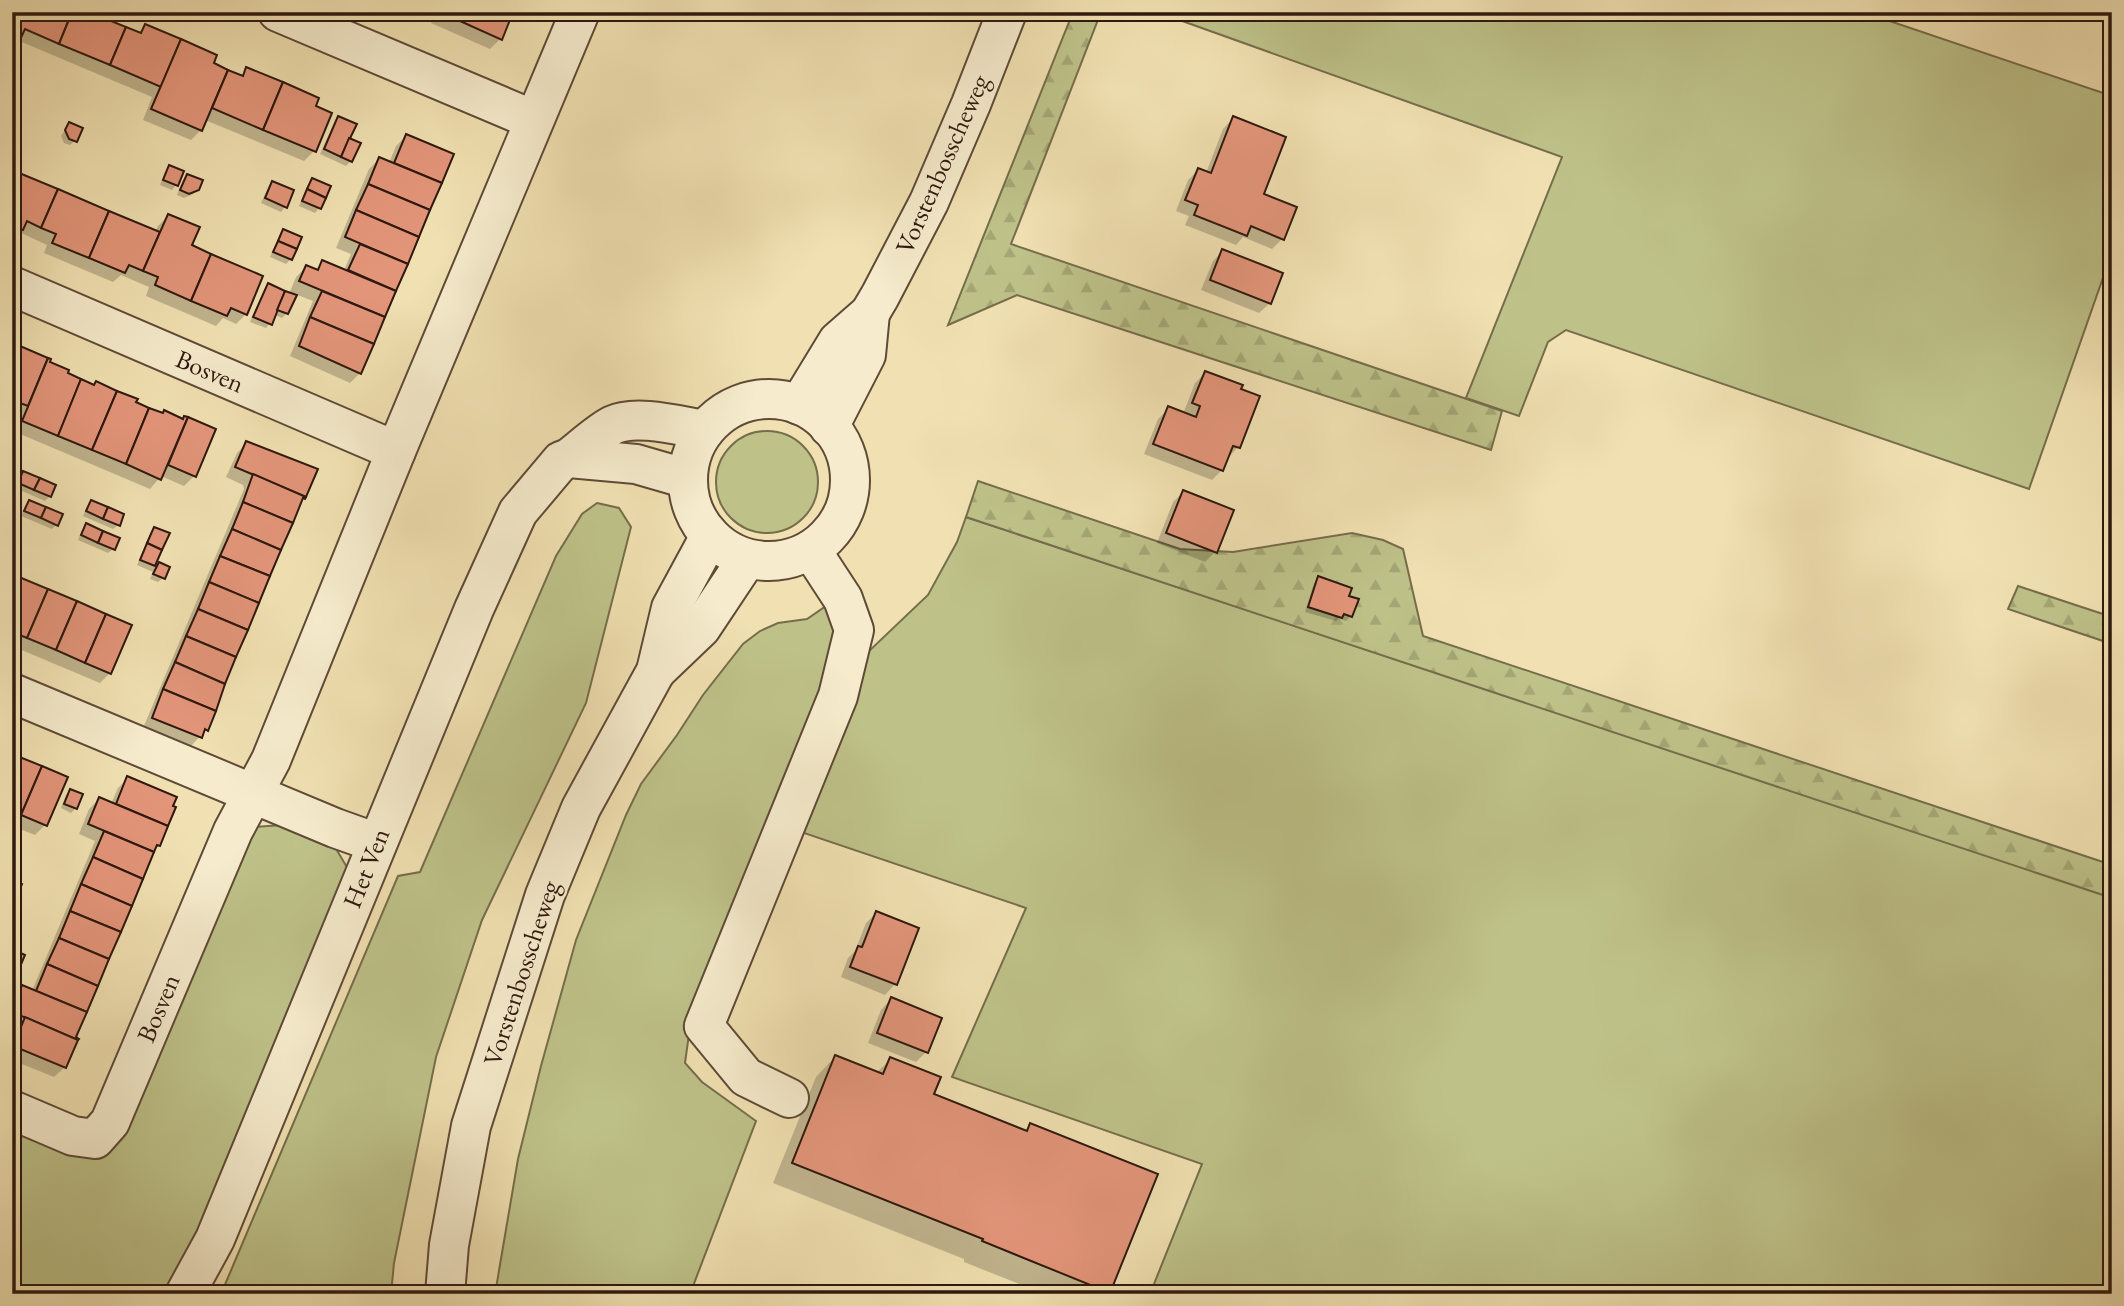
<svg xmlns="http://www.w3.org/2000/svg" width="2124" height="1306" font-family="'EB Garamond',serif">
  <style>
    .green { fill: #bec289; stroke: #766d4c; stroke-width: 2 }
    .forest { fill: url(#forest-firs); stroke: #766d4c; stroke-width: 2 }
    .shadow { fill: #0003 }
    .building { fill: #e3957a; stroke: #2e180f; stroke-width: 2 }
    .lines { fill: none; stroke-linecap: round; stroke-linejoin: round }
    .minor-casing { stroke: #5f4a38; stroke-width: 42 }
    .minor { stroke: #f6eccd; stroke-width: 38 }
    .labels { text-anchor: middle; stroke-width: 5; stroke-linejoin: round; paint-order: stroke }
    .street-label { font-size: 26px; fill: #2e180f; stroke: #f6eccd }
  </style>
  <defs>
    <pattern id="forest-firs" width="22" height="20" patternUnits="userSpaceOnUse" patternTransform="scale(1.75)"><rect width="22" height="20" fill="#bec289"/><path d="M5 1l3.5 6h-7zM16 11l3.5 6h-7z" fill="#a4a675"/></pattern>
  </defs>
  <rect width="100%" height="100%" fill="#f1e1b2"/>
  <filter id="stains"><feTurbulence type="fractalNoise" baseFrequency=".00286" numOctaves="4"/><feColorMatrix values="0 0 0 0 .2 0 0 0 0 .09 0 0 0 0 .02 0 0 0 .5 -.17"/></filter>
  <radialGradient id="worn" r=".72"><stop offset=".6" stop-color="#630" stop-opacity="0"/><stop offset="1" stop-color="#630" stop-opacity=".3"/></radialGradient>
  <g class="green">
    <path d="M1157,12H1863L2112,96V252L2029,489L1566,330L1548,342L1519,416L1466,398L1562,157Z"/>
    <circle cx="767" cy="482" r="51"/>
    <path d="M597,503L619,508L631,527L586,703L482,920L436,1057L394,1263L391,1294H221L398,876L420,872L556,556L582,514Z"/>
    <path d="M966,517L2112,897V1294H1150L1202,1164L952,1077L1026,908L798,831L868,652L928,595L957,542Z"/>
    <path d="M829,604L842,659L689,1034L685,1063L702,1082L756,1121L690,1294H495L518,1159L541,1066L576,940L626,815L641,784L677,735L703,695L743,644L760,631L778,623L807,619Z"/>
    <path d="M282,825L335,847L348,869L201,1225L168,1285L161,1294H12V1125L87,1146L254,827Z"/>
  </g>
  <g class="forest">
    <path d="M1073,12H1101L1011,244L1502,411L1491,450L1017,295L948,325Z"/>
    <path d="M978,481L1180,549L1233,552L1352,533L1383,540L1403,549L1423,636L2112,865V898L966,517Z"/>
    <path d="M2018,586L2112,617V644L2008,609Z"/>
  </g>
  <g class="shadow">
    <path d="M12,12L109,22L138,34L145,26L212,64L240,77L247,69L313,107L314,151L304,161L205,120L201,130L191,140L143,120L152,97L17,40L12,46Z"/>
    <path d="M435,12H511L500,39L490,49L431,23Z"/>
    <path d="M338,118L348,140L351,161L346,166L320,154L334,123Z"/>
    <path d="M1233,118L1262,195L1282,239L1272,249L1243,237L1236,245L1185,225L1189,216L1176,211L1188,180L1198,170L1206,173L1223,129Z"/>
    <path d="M69,124L75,141L70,145L64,143L61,136Z"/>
    <path d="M406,136L452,155L360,373L350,383L290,356L313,301L295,294L287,313L282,318L275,315L266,328L250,322L264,290L268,285L289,294L296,277L306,267L314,271L323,262L344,270L351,254L336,248L369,169L379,159L389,163L396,146Z"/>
    <path d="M170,167L182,172L176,185L172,190L160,185L165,172Z"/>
    <path d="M12,172L155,232L158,226L168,216L190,246L246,314L236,324L223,318L216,326L146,296L149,287L121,275L113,282L44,253L47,245L19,232L12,239Z"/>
    <path d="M187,176L198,189L193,194L184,198L177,195L183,180Z"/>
    <path d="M312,180L319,208L315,213L299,206L308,185Z"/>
    <path d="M272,183L285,207L281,212L261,203L268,188Z"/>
    <path d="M284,231L291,259L286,264L270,257L279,236Z"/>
    <path d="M1223,251L1270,303L1259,313L1201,290L1213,261Z"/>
    <path d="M20,348L49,360L48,363L66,374L134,403L182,420L185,418L214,430L194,476L184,486L161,476L150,489L13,431L19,417L12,414V356Z"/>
    <path d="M1205,373L1238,447L1228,458L1222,470L1212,480L1144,454L1158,419L1168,409L1183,414L1195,383Z"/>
    <path d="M247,443L304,498L299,503L220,691L222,692L206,730L190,747L143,728L244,489L243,485L226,477L237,453Z"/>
    <path d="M23,473L50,496L45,501L15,488L19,478Z"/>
    <path d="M1183,492L1215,552L1205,562L1157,543L1173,502Z"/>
    <path d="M29,502L56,525L52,529L21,516L25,506Z"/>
    <path d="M91,502L118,525L113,529L83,516L87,507Z"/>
    <path d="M87,525L113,549L108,553L78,540L82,530Z"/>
    <path d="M154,529L155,562L168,568L163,578L158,582L150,579L153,572L137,565L150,534Z"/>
    <path d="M12,576L110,673L100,683L12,646Z"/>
    <path d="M1318,578L1347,597L1351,616L1346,621L1339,618L1336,621L1305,612L1314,583Z"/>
    <path d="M12,756L45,825L35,835L12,826Z"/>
    <path d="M128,778L174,808L158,845L153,850L74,1038L65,1067L54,1077L12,1060V1036L16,1028L12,1026V998L22,987L32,991L95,841L79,834L89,809L99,799L111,804L118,788Z"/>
    <path d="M70,791L76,808L71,813L61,808L66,795Z"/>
    <path d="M876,913L917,929L895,984L885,995L841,977L848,958L855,951L866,923Z"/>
    <path d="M891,999L926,1052L916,1062L868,1043L881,1010Z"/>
    <path d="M835,1057L876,1073L891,1059L931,1095L1023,1132L1030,1125L1109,1292L1107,1294H1044L964,1262V1259L773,1183L816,1077Z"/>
  </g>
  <g class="building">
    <path d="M12,12H72L59,44L25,29L20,40L12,36Z"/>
    <path d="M72,12H115L111,21L126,27L110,65L59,44Z"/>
    <path d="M440,12H513L502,40Z"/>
    <path d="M145,24L181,39L161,87L110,65L126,27L141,33Z"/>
    <path d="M181,39L217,55L214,63L228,70L202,131L151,109Z"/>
    <path d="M246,67L283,82L263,130L212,108L228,70L243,76Z"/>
    <path d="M283,82L319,98L316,106L332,113L316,152L263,130Z"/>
    <path d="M338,116L357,124L341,157L324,149Z"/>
    <path d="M1233,116L1286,137L1264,194L1297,207L1284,240L1251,226L1247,236L1194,215L1198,205L1185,200L1198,168L1211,173Z"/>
    <path d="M69,122L83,128L77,142L69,139L65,130Z"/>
    <path d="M406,134L454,154L442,183L394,163Z"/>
    <path d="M349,138L361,143L352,162L341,157Z"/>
    <path d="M379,157L442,183L430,210L368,184Z"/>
    <path d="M169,165L184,171L178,186L163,180Z"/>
    <path d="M12,170L58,189L41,228L27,221L23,230L12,226Z"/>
    <path d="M187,174L203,180L199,190L189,194L180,190Z"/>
    <path d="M312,178L331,186L326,198L307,189Z"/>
    <path d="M272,181L294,190L287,208L265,198Z"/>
    <path d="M368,184L430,210L419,237L356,210Z"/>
    <path d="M58,189L109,211L89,258L52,243L56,234L41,228Z"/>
    <path d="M307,189L326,198L321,209L302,201Z"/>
    <path d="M356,210L419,237L408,264L345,237Z"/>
    <path d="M109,211L160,232L143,271L129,265L125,273L89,258Z"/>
    <path d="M168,214L200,227L192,245L211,254L191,301L155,285L158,277L143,271Z"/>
    <path d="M283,229L302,237L297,249L278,241Z"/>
    <path d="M278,241L297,249L292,260L273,252Z"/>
    <path d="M360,244L408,264L396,291L348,270Z"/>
    <path d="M1222,249L1283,273L1271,304L1210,280Z"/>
    <path d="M211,254L263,276L247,315L231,308L227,316L191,301Z"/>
    <path d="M322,260L396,291L385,317L299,281L306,265L318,270Z"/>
    <path d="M268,283L285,291L272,325L253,317Z"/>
    <path d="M285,291L297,295L288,314L277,310Z"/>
    <path d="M322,291L385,317L374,344L310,317Z"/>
    <path d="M310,317L374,344L361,374L299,346Z"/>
    <path d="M20,346L48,358L28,406L12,400V364Z"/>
    <path d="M48,358L51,359L50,362L69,370L68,373L81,379L58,436L22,421Z"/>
    <path d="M1205,371L1243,385L1241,389L1260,396L1240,448L1233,446L1223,471L1153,444L1168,406L1196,417L1200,406L1192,403Z"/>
    <path d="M81,379L94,385L96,381L117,391L92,450L58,436Z"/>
    <path d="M117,391L138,399L136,402L149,408L126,464L92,450Z"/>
    <path d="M149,408L163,413L164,410L183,419L184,416L188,417L161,480L126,464Z"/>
    <path d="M188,417L216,429L196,477L168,465Z"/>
    <path d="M246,441L318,469L306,497L235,467Z"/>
    <path d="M23,471L40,478L34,490L18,483Z"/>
    <path d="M253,474L306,497L305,499L303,498L293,523L243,502Z"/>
    <path d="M40,478L56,485L51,497L34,490Z"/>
    <path d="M12,490L19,493L12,510Z"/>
    <path d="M1183,490L1234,510L1217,553L1166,533Z"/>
    <path d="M29,500L46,507L41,518L24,511Z"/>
    <path d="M91,500L108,507L103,519L86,511Z"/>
    <path d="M243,502L293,523L281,550L232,529Z"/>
    <path d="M46,507L63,514L58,526L41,518Z"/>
    <path d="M108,507L124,514L120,526L103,519Z"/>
    <path d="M86,523L103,531L98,543L81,535Z"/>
    <path d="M154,527L170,533L162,550L147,543Z"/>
    <path d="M232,529L281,550L270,576L220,556Z"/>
    <path d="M103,531L120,538L115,550L98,543Z"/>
    <path d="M147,543L162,550L155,566L140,560Z"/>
    <path d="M220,556L270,576L259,603L209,582Z"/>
    <path d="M159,562L170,567L165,579L153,574Z"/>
    <path d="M12,574L19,577L12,593Z"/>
    <path d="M1318,576L1352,588L1349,596L1359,599L1352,617L1344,614L1342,618L1308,607Z"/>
    <path d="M19,577L48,589L27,638L12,632V593Z"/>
    <path d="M209,582L259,603L248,630L198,609Z"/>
    <path d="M48,589L77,601L56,650L27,638Z"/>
    <path d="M77,601L106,614L85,663L56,650Z"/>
    <path d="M198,609L248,630L236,657L186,636Z"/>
    <path d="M106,614L132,625L111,674L85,663Z"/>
    <path d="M186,636L236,657L225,684L175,662Z"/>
    <path d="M175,662L225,684L216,711L163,689Z"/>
    <path d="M163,689L216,711L208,731L205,729L202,738L152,718Z"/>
    <path d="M12,754L42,766L21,815L12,812Z"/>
    <path d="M42,766L68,777L47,826L21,815Z"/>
    <path d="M127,776L177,797L173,806L176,807L168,826L116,804Z"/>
    <path d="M70,789L83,794L77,809L64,804Z"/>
    <path d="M99,797L168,826L160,846L157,845L154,852L88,824Z"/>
    <path d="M104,831L154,852L143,879L93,857Z"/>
    <path d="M93,857L143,879L132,906L81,884Z"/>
    <path d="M12,880L22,884L14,901L12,900Z"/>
    <path d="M81,884L132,906L121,932L70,911Z"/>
    <path d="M70,911L121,932L109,959L59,938Z"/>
    <path d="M876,911L919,928L897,985L850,967L858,946L862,947Z"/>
    <path d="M59,938L109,959L98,986L47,964Z"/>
    <path d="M12,949L25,955L14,981H12Z"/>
    <path d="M47,964L98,986L87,1012L36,991Z"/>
    <path d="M22,985L87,1012L76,1037L79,1039L78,1040L12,1012Z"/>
    <path d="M891,997L942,1018L928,1053L877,1033Z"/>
    <path d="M25,1017L78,1040L66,1068L13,1046Z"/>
    <path d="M835,1055L883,1074L890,1057L941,1077L934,1094L1027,1131L1030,1123L1158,1174L1110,1293L982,1241L983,1239L792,1163Z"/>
  </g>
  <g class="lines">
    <g class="minor-casing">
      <g id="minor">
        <path d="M278,12L534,120"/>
        <path d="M12,286L396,451"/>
        <circle cx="769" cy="480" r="81"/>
        <path d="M799,405L838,341L870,313L880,296L929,202L971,104L1007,12"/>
        <path d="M829,427L866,355L870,313"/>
        <path d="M569,458L636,464L688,479"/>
        <path d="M656,671L701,628L747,559"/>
        <path d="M12,693L335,828L377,843"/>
        <path d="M789,1098L746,1077L704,1026L838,696L854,630L843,599L811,550"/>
        <path d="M12,1110L73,1136L95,1139L110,1122L233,831L271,760L396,451L580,12"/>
        <path d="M185,1294L215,1239L474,609L518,512L561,461L569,458C582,448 599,432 613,425C636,414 680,426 705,430"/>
        <path d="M445,1294L449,1245L471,1126L545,895L581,808L656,671L671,608L710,536"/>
      </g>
    </g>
    <use href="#minor" class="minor"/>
  </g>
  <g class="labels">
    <g class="street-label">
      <text transform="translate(942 164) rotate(-66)" y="9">Vorstenbosscheweg</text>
      <text transform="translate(210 371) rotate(23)" y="9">Bosven</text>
      <text transform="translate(366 868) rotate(-68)" y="9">Het Ven</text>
      <text transform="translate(521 973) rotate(-72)" y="9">Vorstenbosscheweg</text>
      <text transform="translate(158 1008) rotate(-67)" y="9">Bosven</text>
    </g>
  </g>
  <rect width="2124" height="1306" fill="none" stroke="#f1e1b2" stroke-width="42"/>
  <rect x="14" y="14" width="2096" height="1278" fill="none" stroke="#2e180f" stroke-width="3.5"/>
  <rect x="21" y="21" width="2082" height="1264" fill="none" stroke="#2e180f" stroke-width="2"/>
  <rect width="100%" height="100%" filter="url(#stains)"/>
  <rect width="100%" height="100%" fill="url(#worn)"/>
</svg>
